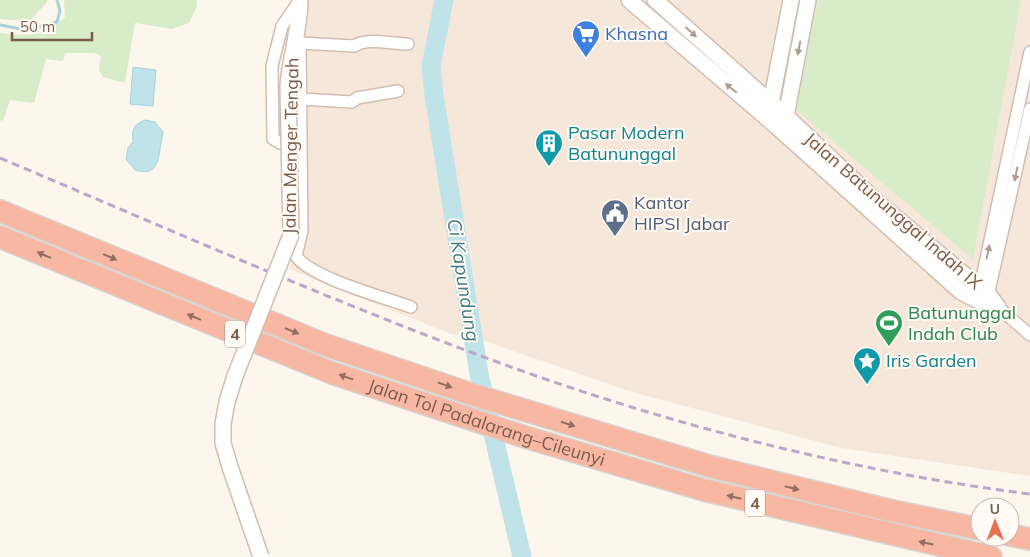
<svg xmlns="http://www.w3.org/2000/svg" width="1030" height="557" font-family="Mulish,sans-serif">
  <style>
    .residential { fill: #f5e8da }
    .green { fill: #d8ecc9 }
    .water { fill: #bfe3e8; stroke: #a5d3da }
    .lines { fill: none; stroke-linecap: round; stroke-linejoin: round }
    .stream { stroke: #a5d3da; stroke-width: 3 }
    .river { stroke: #bfe3e8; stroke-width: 19 }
    .minor-casing { stroke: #d1beb0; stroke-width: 14 }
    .tertiary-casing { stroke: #d1beb0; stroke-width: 18 }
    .motorway-casing { stroke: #dad1cd; stroke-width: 24 }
    .minor { stroke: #fff; stroke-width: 11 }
    .tertiary { stroke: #fff; stroke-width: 15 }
    .motorway { stroke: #f7b7a3; stroke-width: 21 }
    .rail { stroke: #b9a8c9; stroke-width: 3; stroke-dasharray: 8 5; stroke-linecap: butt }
    .tertiary-bridge-casing { stroke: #d1beb0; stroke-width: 18; stroke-linecap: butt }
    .tertiary-bridge { stroke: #fff; stroke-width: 15 }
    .oneway { fill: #af9d94 }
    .oneway2 { fill: #936e5e }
    .labels { text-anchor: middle; stroke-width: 4; stroke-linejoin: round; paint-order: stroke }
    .shield { fill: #fffaf3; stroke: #a28b7f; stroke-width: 1 }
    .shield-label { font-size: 16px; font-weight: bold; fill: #7a5c4d }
    .shop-label { font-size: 18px; fill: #366cbe; stroke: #fffaf3; text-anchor: start }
    .culture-label { font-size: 18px; fill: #0d838f; stroke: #fffaf3; text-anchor: start }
    .street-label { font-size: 18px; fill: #7a5c4d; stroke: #fffaf3 }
    .service-label { font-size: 18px; fill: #4e5e75; stroke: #fffaf3; text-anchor: start }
    .leisure-label { font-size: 18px; fill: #27864d; stroke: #fffaf3; text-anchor: start }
    .water-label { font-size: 19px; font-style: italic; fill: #437c86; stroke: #fffaf3 }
  </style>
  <rect width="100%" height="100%" fill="#fdf6ec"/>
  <path class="residential" d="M306,0H1030V476L841,448L632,392L470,336L451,334L289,269L295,249L306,126Z"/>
  <g class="green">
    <path d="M0,0H47V2L30,21L0,19Z"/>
    <path d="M64,0H197V6L189,23L172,29L135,23L125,83L103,77L99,70L101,56L95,53H65L63,61L46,59L34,103L10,100L3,121L0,120V33C27,36 45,38 65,17Z"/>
    <path d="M818,0H1021L973,259L796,110Z"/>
  </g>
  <g class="water">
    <path d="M133,67L156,70L153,106L130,104Z"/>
    <path d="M145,120L155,122L163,132C163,138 160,143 160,149C158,165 154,176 135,170L126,159L128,148L133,142C132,131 132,125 145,120Z"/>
  </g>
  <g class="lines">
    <path class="stream" d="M0,25L27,30L57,22L60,11L57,0"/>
    <path class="river" d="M444,0L431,66L434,95L479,374L522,557"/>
    <g class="minor-casing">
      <g id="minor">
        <path d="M300,43L354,46C368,37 391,44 408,44"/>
        <path d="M300,46L302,231L296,256C311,278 384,297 411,307"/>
        <path d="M301,99L352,102L357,98L398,91"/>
        <path d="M297,146L280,143L273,139L272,66L282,26L300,0"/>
        <path d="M979,292L1030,52"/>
        <path d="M987,300L1030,109"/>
        <path d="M998,307L1030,335"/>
      </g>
    </g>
    <g class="tertiary-casing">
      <g id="tertiary">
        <path d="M629,0L776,126L786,116L771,103L768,119"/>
        <path d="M655,0L771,103"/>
        <path d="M288,86C290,57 300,29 300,0"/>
        <path d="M771,103L791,0"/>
        <path d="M776,126L961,292L985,304L998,307L989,295L877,202L786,116L808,0"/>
      </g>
    </g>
    <g class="motorway-casing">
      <g id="motorway">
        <path d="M0,211L326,345L471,394L709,466L888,510L980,529"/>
        <path id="s1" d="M0,237L332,373L522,436L704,490L991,557"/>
        <path d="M1010,535L1030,539"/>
      </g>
    </g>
    <use href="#minor" class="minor"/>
    <use href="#tertiary" class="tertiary"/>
    <use href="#motorway" class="motorway"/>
    <path class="rail" d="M0,158C166,228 331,301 500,363C667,424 853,472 1030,494"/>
    <g class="tertiary-bridge-casing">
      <path id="tertiary-bridge" d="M261,557L230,467L223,443V424L227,402L235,376L291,235L288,86"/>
    </g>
    <use href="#tertiary-bridge" class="tertiary-bridge"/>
  </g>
  <defs><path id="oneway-solid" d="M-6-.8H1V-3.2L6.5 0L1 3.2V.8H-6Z" transform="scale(1.25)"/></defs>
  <g class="oneway">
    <use href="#oneway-solid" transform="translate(691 32) rotate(42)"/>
    <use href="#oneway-solid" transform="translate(799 48) rotate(101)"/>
    <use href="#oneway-solid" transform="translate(731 88) rotate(-140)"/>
    <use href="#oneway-solid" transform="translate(1016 174) rotate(102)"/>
    <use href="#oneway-solid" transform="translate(988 252) rotate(-78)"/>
  </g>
  <g class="oneway2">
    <use href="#oneway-solid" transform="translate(44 255) rotate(-157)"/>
    <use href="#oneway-solid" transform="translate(110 257) rotate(23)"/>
    <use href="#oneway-solid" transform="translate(194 317) rotate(-158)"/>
    <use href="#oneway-solid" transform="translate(292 331) rotate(22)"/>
    <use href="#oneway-solid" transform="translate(346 377) rotate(-161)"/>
    <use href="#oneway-solid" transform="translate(445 385) rotate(19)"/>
    <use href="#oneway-solid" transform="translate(568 424) rotate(17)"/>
    <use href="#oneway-solid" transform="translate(792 488) rotate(14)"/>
    <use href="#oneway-solid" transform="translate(734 497) rotate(-166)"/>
    <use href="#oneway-solid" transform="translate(926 543) rotate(-168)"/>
  </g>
  <defs>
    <g id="supermarket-pin" transform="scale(1.4375)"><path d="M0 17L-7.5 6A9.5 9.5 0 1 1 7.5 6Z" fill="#3f7fe0" stroke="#fffaf3"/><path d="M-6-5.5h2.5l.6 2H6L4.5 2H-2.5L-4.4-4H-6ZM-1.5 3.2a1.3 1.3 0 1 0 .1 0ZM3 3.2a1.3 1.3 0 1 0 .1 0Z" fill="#fff"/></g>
    <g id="building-pin" transform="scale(1.4375)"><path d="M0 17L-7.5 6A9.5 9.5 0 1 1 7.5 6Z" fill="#0f9aa8" stroke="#fffaf3"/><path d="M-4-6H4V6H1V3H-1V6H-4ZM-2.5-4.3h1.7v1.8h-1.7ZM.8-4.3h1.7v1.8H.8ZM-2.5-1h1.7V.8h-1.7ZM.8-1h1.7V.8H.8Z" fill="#fff"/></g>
    <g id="civic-pin" transform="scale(1.4375)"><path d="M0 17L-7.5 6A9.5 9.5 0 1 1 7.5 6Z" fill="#5c6f8a" stroke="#fffaf3"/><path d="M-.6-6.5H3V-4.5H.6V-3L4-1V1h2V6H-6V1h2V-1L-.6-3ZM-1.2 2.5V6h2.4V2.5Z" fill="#fff"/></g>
    <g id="stadium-pin" transform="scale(1.4375)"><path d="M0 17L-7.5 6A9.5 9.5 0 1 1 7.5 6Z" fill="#2e9e5b" stroke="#fffaf3"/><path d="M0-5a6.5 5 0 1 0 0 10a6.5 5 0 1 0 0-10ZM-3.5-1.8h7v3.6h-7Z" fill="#fff"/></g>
    <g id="sight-pin" transform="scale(1.4375)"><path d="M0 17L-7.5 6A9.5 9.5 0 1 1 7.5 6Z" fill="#0f9aa8" stroke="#fffaf3"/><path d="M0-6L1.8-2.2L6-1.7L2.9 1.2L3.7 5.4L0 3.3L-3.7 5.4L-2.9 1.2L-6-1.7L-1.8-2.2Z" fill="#fff"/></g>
  </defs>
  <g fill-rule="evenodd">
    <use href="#supermarket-pin" x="586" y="34"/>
    <use href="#building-pin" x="549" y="143"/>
    <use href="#civic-pin" x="615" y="213"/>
    <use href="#stadium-pin" x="889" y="323"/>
    <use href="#sight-pin" x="867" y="361"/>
  </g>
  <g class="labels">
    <g class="shield">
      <rect x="225" y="320.5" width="20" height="27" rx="4"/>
      <rect x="745" y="489.5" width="20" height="27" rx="4"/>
    </g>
    <g class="shield-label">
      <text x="235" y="340">4</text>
      <text x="755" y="509">4</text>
    </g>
    <g class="shop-label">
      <text x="605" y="40">Khasna</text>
    </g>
    <g class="culture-label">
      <text x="568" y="139">Pasar Modern<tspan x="568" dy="21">Batununggal</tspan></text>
      <text x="886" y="367">Iris Garden</text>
    </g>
    <g class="street-label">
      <text transform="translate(291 146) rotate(-89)" y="6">Jalan Menger Tengah</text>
      <text transform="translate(893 211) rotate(41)" y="6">Jalan Batununggal Indah IX</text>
      <text dy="6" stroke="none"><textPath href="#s1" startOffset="521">Jalan Tol Padalarang–Cileunyi</textPath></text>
    </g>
    <g class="service-label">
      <text x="634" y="209">Kantor<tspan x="634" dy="21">HIPSI Jabar</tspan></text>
    </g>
    <g class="leisure-label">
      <text x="908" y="319">Batununggal<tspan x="908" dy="21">Indah Club</tspan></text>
    </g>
    <g class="water-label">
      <text transform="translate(464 280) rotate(81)" y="7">Ci Kapundung</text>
    </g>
  </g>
  <g transform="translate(995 522) rotate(359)"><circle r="24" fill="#fffaf3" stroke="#cabbb1"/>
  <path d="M0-4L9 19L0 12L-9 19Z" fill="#e76f51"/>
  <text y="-8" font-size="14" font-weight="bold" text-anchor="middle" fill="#7a5c4d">U</text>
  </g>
  <path d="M12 32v8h80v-8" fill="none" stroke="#7a5c4d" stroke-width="2.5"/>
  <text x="20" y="32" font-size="15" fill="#7a5c4d" stroke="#fffaf3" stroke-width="4" paint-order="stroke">50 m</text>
</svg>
